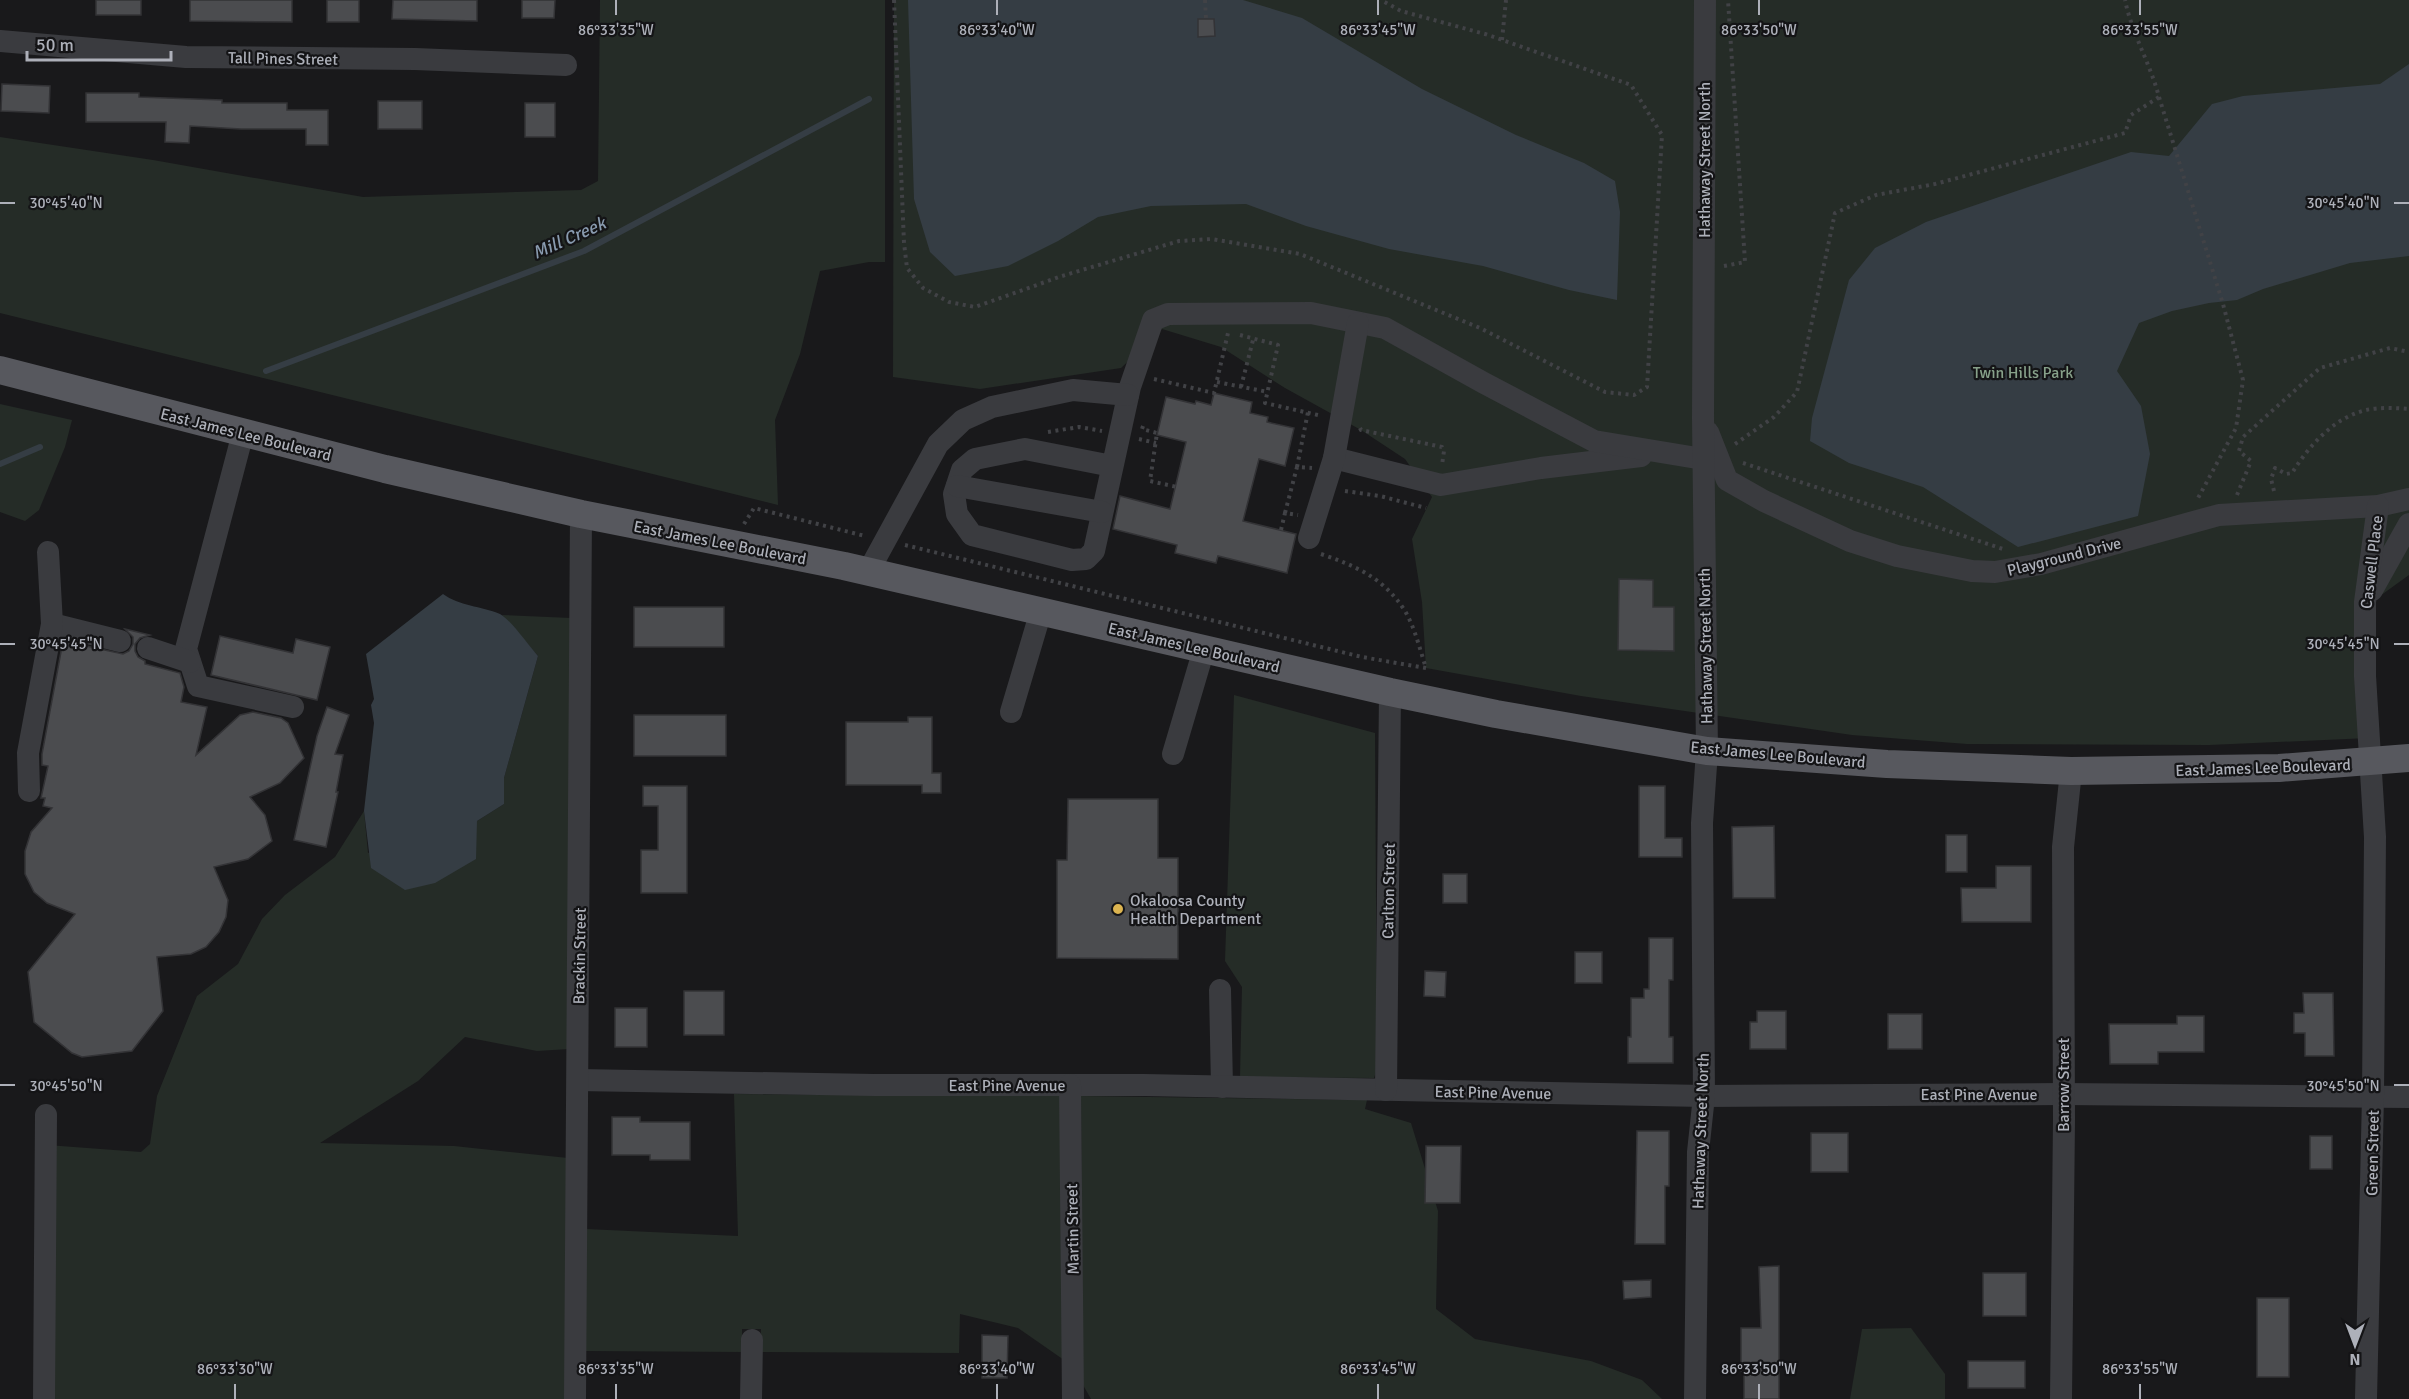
<svg xmlns="http://www.w3.org/2000/svg" width="2409" height="1399" font-family="Signika,sans-serif">
  <style>
    .green { fill: #252c27 }
    .water { fill: #353d44 }
    .lines { fill: none; stroke-linecap: round; stroke-linejoin: round }
    .stream { stroke: #353d44; stroke-width: 6 }
    .building { fill: #4b4c4f; stroke: #333336; stroke-width: 1.5 }
    .path { stroke: #414246; stroke-width: 4; stroke-dasharray: 3 4.5; stroke-linecap: butt }
    .minor { stroke: #3a3b3f; stroke-width: 22 }
    .major { stroke: #57585e; stroke-width: 28 }
    .ticks { fill: none; stroke: #adb0b9; stroke-width: 2 }
    .poi-dot { fill: #dcb450; stroke: #141416; stroke-width: 2 }
    .labels { text-anchor: middle; stroke-width: 4.5; stroke-linejoin: round; paint-order: stroke }
    .street-label { font-size: 16px; fill: #adb0b9; stroke: #141416 }
    .park-label { font-size: 16px; fill: #87a18a; stroke: #141416 }
    .poi-label { font-size: 16px; fill: #adb0b9; stroke: #141416; text-anchor: start }
    .water-label { font-size: 18px; font-style: italic; fill: #899baf; stroke: #141416 }
    .ticks-label { font-size: 15px; text-anchor: middle; fill: #adb0b9; stroke: #141416; stroke-width: 4.5; stroke-linejoin: round; paint-order: stroke }
  </style>
  <rect width="100%" height="100%" fill="#19191b"/>
  <g class="green">
    <path d="M600,0H885V262H869L820,271L800,354L775,420L778,505L0,313V137L153,160L363,197L581,190L598,181Z"/>
    <path d="M894,0H2409V575L2373,601L2369,738L2209,745L1967,744L1852,735L1581,696L1426,668L1422,602L1412,539L1432,497L1405,459L1361,430L1285,388L1221,347L1162,329L1121,368L980,389L893,377Z"/>
    <path d="M0,404L72,420L65,447L39,510L25,521L0,512Z"/>
    <path d="M502,615L571,618L569,1049L537,1051L465,1037L418,1081L320,1143L454,1146L568,1158L566,1399H51L47,1145L141,1152L150,1144L157,1096L197,996L238,964L262,919L285,895L335,857L364,811L368,853L477,821L504,804V778L538,656Z"/>
    <path d="M1234,695L1375,733L1377,1069L1374,1078L1240,1077L1242,987L1225,961Z"/>
    <path d="M734,1094L1060,1096L1064,1360L1018,1328L960,1314L959,1353L761,1352V1329H742V1352L585,1351L586,1229L738,1236Z"/>
    <path d="M1081,1096L1367,1100L1365,1109L1411,1123L1438,1211L1436,1309L1475,1339L1591,1361L1642,1380L1662,1399H1091L1083,1385Z"/>
    <path d="M1911,1328L1945,1374V1399H1850L1862,1329Z"/>
  </g>
  <g class="water">
    <path d="M908,0H1243L1302,18L1422,89L1516,135L1584,163L1615,181L1620,212L1617,300L1569,290L1483,266L1389,249L1306,226L1246,204L1151,206L1098,217L1058,241L1008,266L955,276L930,252L914,199Z"/>
    <path d="M2409,64V256L2350,263L2263,289L2237,300L2209,303L2172,311L2139,323L2117,371L2141,406L2150,454L2138,516L2018,547L1923,487L1849,463L1810,441L1812,418L1849,280L1875,248L1926,222L2131,152L2169,156L2212,104L2243,96L2380,84Z"/>
    <path d="M443,594C459,606 481,606 500,614C511,620 528,645 538,656L504,778V804L477,821L476,859L435,883L405,890L371,868L364,811L374,723L371,705L374,699L366,654Z"/>
  </g>
  <g class="lines">
    <g class="stream">
      <path d="M266,371L584,251L869,99"/>
      <path d="M0,464L40,447"/>
    </g>
  </g>
  <g class="building">
    <rect x="96" y="0" width="45" height="15"/>
    <path d="M190,0H292V22L190,21Z"/>
    <rect x="327" y="0" width="32" height="22"/>
    <path d="M393,0H477V21L392,19Z"/>
    <path d="M522,0H555L554,18H522Z"/>
    <path d="M1198,19H1214L1215,36L1198,37Z"/>
    <path d="M2,84L50,86L49,113L1,111Z"/>
    <path d="M86,93H139V97L222,100V103H287V110H328V145H306V129H241L190,126L189,143L165,142L166,122H86Z"/>
    <rect x="378" y="101" width="44" height="28"/>
    <rect x="525" y="103" width="30" height="34"/>
    <path d="M1214,393L1252,402L1250,413L1268,417L1267,422L1294,428L1285,466L1259,459L1243,521L1296,534L1287,573L1218,556L1216,563L1175,553L1177,545L1113,529L1120,496L1170,509L1186,442L1157,435L1166,397L1195,404L1196,401L1211,405Z"/>
    <path d="M1619,579L1653,580V607H1674V651L1618,650Z"/>
    <rect x="634" y="607" width="90" height="40"/>
    <path d="M125,629L150,635L140,638L135,644V651L138,657L145,661V664L180,673L184,687L181,702L207,707L196,755L240,715L253,712L281,718L288,723L304,758L280,783L250,797L265,815L272,841L248,859L214,867L228,900L226,917L219,932L206,947L191,954L157,957L163,1011L132,1051L82,1057L72,1053L34,1022L28,972L75,914L47,903L34,892L25,874V851L31,832L52,808L43,806L45,798H41L48,766L42,765V754L63,641L123,654L129,651L133,644V637Z"/>
    <path d="M220,636L293,653L296,639L330,647L317,700L211,675Z"/>
    <path d="M327,707L349,715L335,754L343,755L336,792H338L326,847L294,840L317,736Z"/>
    <rect x="634" y="715" width="92" height="41"/>
    <path d="M908,717H932V773H941V793H922V785H846V722H908Z"/>
    <path d="M643,786H687V893H641V850H658V806H643Z"/>
    <path d="M1639,786H1665V838H1682V857H1639Z"/>
    <path d="M1068,799H1158V858H1178V959L1057,958V860H1067Z"/>
    <path d="M1774,826L1775,898H1733L1732,827Z"/>
    <rect x="1946" y="835" width="21" height="37"/>
    <path d="M1996,866H2031V922H1962L1961,888H1996Z"/>
    <rect x="1443" y="874" width="24" height="29"/>
    <path d="M1649,938H1673V980H1669V1037H1673V1063H1628V1037H1631V998H1644V989H1649Z"/>
    <rect x="1575" y="952" width="27" height="31"/>
    <path d="M1425,971L1446,972L1445,997L1424,996Z"/>
    <rect x="684" y="991" width="40" height="44"/>
    <path d="M2303,993H2333L2334,1056H2305V1033H2294V1013H2304Z"/>
    <rect x="615" y="1008" width="32" height="39"/>
    <path d="M1757,1011H1786V1049H1750V1022H1757Z"/>
    <rect x="1888" y="1014" width="34" height="35"/>
    <path d="M2177,1016H2204V1052H2158V1064H2110L2109,1024H2177Z"/>
    <path d="M612,1117H640V1122H690V1160H650V1155H612Z"/>
    <path d="M1637,1131H1669V1186H1665V1244H1635Z"/>
    <rect x="1811" y="1133" width="37" height="39"/>
    <rect x="2310" y="1136" width="22" height="33"/>
    <path d="M1426,1146H1461L1460,1203H1425Z"/>
    <path d="M1779,1266V1399H1744V1371H1741V1328H1761L1759,1267Z"/>
    <rect x="1983" y="1273" width="43" height="43"/>
    <path d="M1651,1280V1297L1624,1299L1623,1281Z"/>
    <rect x="2257" y="1298" width="32" height="79"/>
    <path d="M982,1335L1008,1336L1007,1378H982Z"/>
    <rect x="1968" y="1361" width="57" height="27"/>
  </g>
  <g class="lines">
    <g class="path">
      <path d="M894,0L904,243L907,268L923,288L949,302L975,307L1062,276L1179,241L1212,239L1300,254L1480,328L1605,392L1634,395L1647,387L1662,135L1631,85L1485,34L1401,11L1381,0"/>
      <path d="M1205,0L1206,19"/>
      <path d="M1502,40L1506,0"/>
      <path d="M2159,97L2223,304L2243,380L2236,428L2197,500"/>
      <path d="M1724,266L1745,262L1728,0"/>
      <path d="M1240,335L1278,345L1265,403L1322,416"/>
      <path d="M1154,379L1214,393L1228,333L1229,334"/>
      <path d="M1217,382L1268,392"/>
      <path d="M1241,387L1253,340"/>
      <path d="M1143,426L1142,429L1157,433L1150,481L1177,487"/>
      <path d="M1360,428L1361,430L1442,447L1444,451L1442,465"/>
      <path d="M1048,432L1079,427L1102,431"/>
      <path d="M1139,439L1156,443"/>
      <path d="M1735,444L1774,417L1797,392L1835,213L1876,195L1935,184L2125,133L2131,115L2159,97C2150,63 2132,34 2125,0"/>
      <path d="M1743,463L2003,549"/>
      <path d="M1297,467L1308,412"/>
      <path d="M1345,491L1380,496L1426,508"/>
      <path d="M2274,491L2271,479L2275,468L2286,474L2292,473C2309,446 2333,418 2366,410C2379,407 2396,408 2409,409"/>
      <path d="M2237,495L2251,461L2239,451L2243,437L2320,368L2390,348L2409,352"/>
      <path d="M1285,513L1297,467L1312,468"/>
      <path d="M744,524L754,508L865,536"/>
      <path d="M1281,530L1285,513L1298,515"/>
      <path d="M905,545L1362,657L1426,668"/>
      <path d="M1321,554C1356,566 1384,578 1405,611C1415,628 1420,650 1426,668"/>
    </g>
    <g class="minor">
      <path d="M0,41L186,57L415,59L566,65"/>
      <path d="M1708,432L1727,480L1764,501L1850,541L1897,556L1972,571L1995,572L2041,564L2219,515L2378,506L2409,499"/>
      <path d="M243,433L186,649L198,686L293,707"/>
      <path d="M1334,458L1441,485L1541,468L1641,456"/>
      <path d="M1112,466L1025,449L975,459L962,470L954,494L957,514L972,535L1072,560L1086,559L1094,551L1130,387L1153,320L1168,314L1311,313L1385,328L1484,383L1594,441L1703,459"/>
      <path d="M957,486L1102,512"/>
      <path d="M1309,538L1334,458L1358,323"/>
      <path d="M868,572L938,444L963,420L992,407L1073,390L1128,395"/>
      <path d="M2372,590L2409,524"/>
      <path d="M52,624L120,641"/>
      <path d="M148,648L190,662"/>
      <path d="M1011,712L1041,611"/>
      <path d="M1173,754L1204,649"/>
      <path d="M29,791L28,753L52,624L48,552"/>
      <path d="M1220,990L1222,1087"/>
      <path d="M578,1080L874,1085H1144L1704,1096L2063,1094L2409,1097"/>
      <path d="M1070,1085L1073,1399"/>
      <path d="M1386,1090L1390,692"/>
      <path d="M44,1399L46,1115"/>
      <path d="M575,1399L581,514"/>
      <path d="M751,1399L752,1340"/>
      <path d="M1695,1399L1698,1152L1704,1096L1702,823L1707,751L1703,418L1705,0"/>
      <path d="M2061,1399L2064,1119L2063,847L2071,771"/>
      <path d="M2366,1399L2373,1096L2375,837L2365,676V602L2378,506"/>
    </g>
    <path class="major" d="M0,370L385,469L581,514L844,566L1390,692L1496,714L1707,751L1887,764L2071,771L2279,768L2409,758"/>
  </g>
  <path class="ticks" d="M616,0V15M997,0V15M1378,0V15M1759,0V15M2140,0V15M0,203H15M2394,203H2409M0,644H15M2394,644H2409M0,1085H15M2394,1085H2409M235,1384V1399M616,1384V1399M997,1384V1399M1378,1384V1399M1759,1384V1399M2140,1384V1399"/>
  <circle class="poi-dot" cx="1118" cy="909" r="6"/>
  <g class="labels">
    <g class="street-label">
      <text transform="translate(283 58) rotate(1)" y="6">Tall Pines Street</text>
      <text transform="translate(1704 160) rotate(-90)" y="6">Hathaway Street North</text>
      <text transform="translate(246 434) rotate(14)" y="6">East James Lee Boulevard</text>
      <text transform="translate(720 542) rotate(11)" y="6">East James Lee Boulevard</text>
      <text transform="translate(2064 556) rotate(-14)" y="6">Playground Drive</text>
      <text transform="translate(2371 562) rotate(-83)" y="6">Caswell Place</text>
      <text transform="translate(1705 646) rotate(-91)" y="6">Hathaway Street North</text>
      <text transform="translate(1194 647) rotate(13)" y="6">East James Lee Boulevard</text>
      <text transform="translate(1778 754) rotate(5)" y="6">East James Lee Boulevard</text>
      <text transform="translate(2263 767) rotate(-2)" y="6">East James Lee Boulevard</text>
      <text transform="translate(1388 891) rotate(-89)" y="6">Carlton Street</text>
      <text transform="translate(579 956) rotate(-89)" y="6">Brackin Street</text>
      <text x="1007" y="1091">East Pine Avenue</text>
      <text transform="translate(2063 1085) rotate(-90)" y="6">Barrow Street</text>
      <text transform="translate(1493 1092) rotate(1)" y="6">East Pine Avenue</text>
      <text x="1979" y="1100">East Pine Avenue</text>
      <text transform="translate(1700 1131) rotate(-88)" y="6">Hathaway Street North</text>
      <text transform="translate(2372 1153) rotate(-89)" y="6">Green Street</text>
      <text transform="translate(1072 1229) rotate(-91)" y="6">Martin Street</text>
    </g>
    <g class="park-label">
      <text x="2023" y="378">Twin Hills Park</text>
    </g>
    <g class="poi-label">
      <text x="1130" y="906">Okaloosa County<tspan x="1130" dy="18">Health Department</tspan></text>
    </g>
    <g class="water-label">
      <text transform="translate(569 238) rotate(-24)" y="6">Mill Creek</text>
    </g>
  </g>
  <g class="ticks-label">
    <text x="616" y="35">86°33'35"W</text>
    <text x="997" y="35">86°33'40"W</text>
    <text x="1378" y="35">86°33'45"W</text>
    <text x="1759" y="35">86°33'50"W</text>
    <text x="2140" y="35">86°33'55"W</text>
    <text x="2343" y="208">30°45'40"N</text>
    <text x="66" y="208">30°45'40"N</text>
    <text x="2343" y="649">30°45'45"N</text>
    <text x="66" y="649">30°45'45"N</text>
    <text x="2343" y="1091">30°45'50"N</text>
    <text x="66" y="1091">30°45'50"N</text>
    <text x="235" y="1374">86°33'30"W</text>
    <text x="616" y="1374">86°33'35"W</text>
    <text x="997" y="1374">86°33'40"W</text>
    <text x="1378" y="1374">86°33'45"W</text>
    <text x="1759" y="1374">86°33'50"W</text>
    <text x="2140" y="1374">86°33'55"W</text>
  </g>
  <g transform="translate(2355 1345) rotate(180)" stroke="#141416" stroke-width="4.5" paint-order="stroke">
  <path d="M0-4.5L10 22L0 15L-10 22Z" fill="#adb0b9"/>
  <text y="-9" font-size="16" font-weight="bold" text-anchor="middle" fill="#adb0b9">N</text>
  </g>
  <path d="M27 51v9h144v-9" fill="none" stroke="#adb0b9" stroke-width="3"/>
  <text x="36" y="51" font-size="18" fill="#adb0b9" stroke="#141416" stroke-width="4.5" paint-order="stroke">50 m</text>
</svg>
